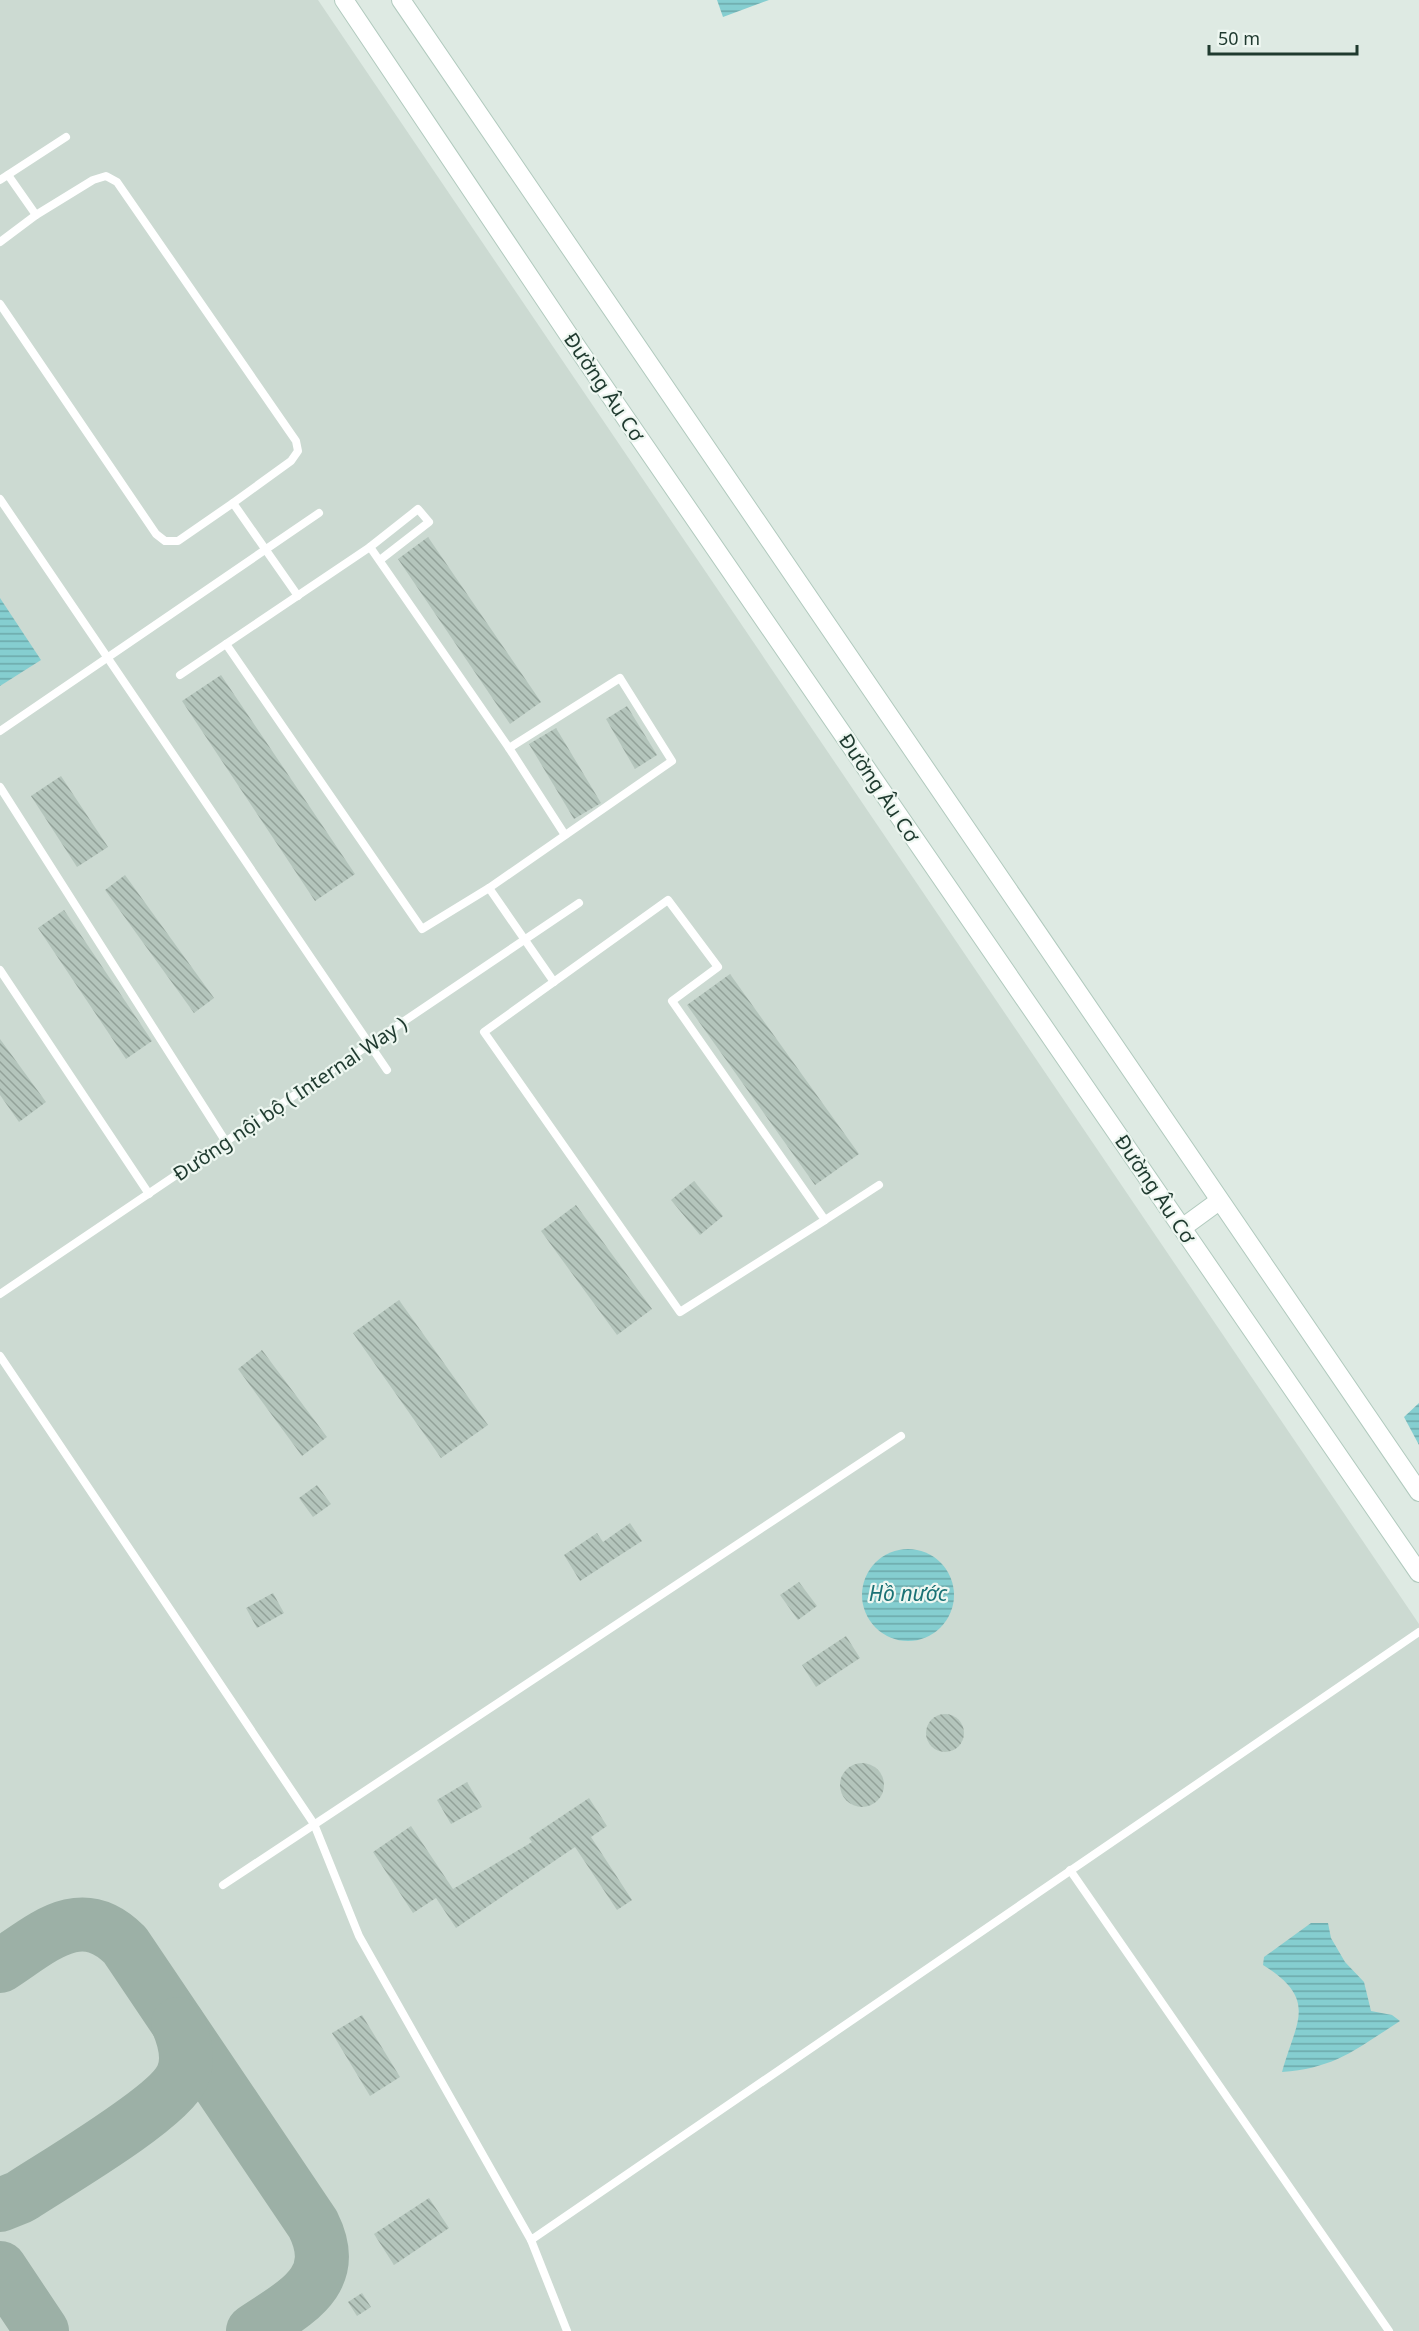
<svg xmlns="http://www.w3.org/2000/svg" width="1419" height="2331" font-family="'Noto Sans',sans-serif">
  <style>
    .built { fill: #ccdad2 }
    .water { fill: url(#water-rules) }
    .lines { fill: none; stroke-linecap: round; stroke-linejoin: round }
    .taxiway { stroke: #9cb0a6; stroke-width: 54 }
    .building { fill: url(#building-back-hatch) }
    .secondary-casing { stroke: #b1cabe; stroke-width: 20 }
    .lane { stroke: #fff; stroke-width: 8 }
    .secondary { stroke: #fff; stroke-width: 18 }
    .labels { text-anchor: middle; stroke-width: 4.5; stroke-linejoin: round; paint-order: stroke }
    .street-label { font-size: 20px; fill: #1f3a2f; stroke: #eef7f1 }
    .water-label { font-size: 21px; font-style: italic; fill: #1a7275; stroke: #eef7f1 }
  </style>
  <defs>
    <pattern id="water-rules" width="6" height="5" patternUnits="userSpaceOnUse" patternTransform="scale(1.5)"><rect width="6" height="5" fill="#85ced0"/><path d="M0 2.5h6" fill="none" stroke="#6ca8a9"/></pattern>
    <pattern id="building-back-hatch" width="6" height="6" patternUnits="userSpaceOnUse" patternTransform="scale(1.5)"><rect width="6" height="6" fill="#b4c5bc"/><path d="M-1 5l2 2M0 0l6 6M5-1l2 2" fill="none" stroke="#92a199"/></pattern>
  </defs>
  <rect width="100%" height="100%" fill="#deeae3"/>
  <path class="built" d="M0,0H318L1419,1624V2331H0Z"/>
  <g class="water">
    <path d="M717,0H769L723,17Z"/>
    <path d="M0,598L41,660L0,686Z"/>
    <path d="M1419,1403V1445L1404,1417Z"/>
    <circle cx="908" cy="1595" r="46"/>
    <path d="M1311,1923H1328L1331,1938L1345,1962L1364,1982L1371,2011L1392,2015L1400,2021C1356,2049 1336,2068 1282,2072C1296,2021 1319,2000 1263,1965L1264,1957Z"/>
  </g>
  <g class="lines">
    <g class="taxiway">
      <path d="M0,1966C42,1939 80,1900 125,1945L313,2224C342,2282 294,2303 253,2331"/>
      <path d="M0,2205L20,2197C55,2174 167,2109 182,2077C190,2060 185,2041 178,2024"/>
      <path d="M0,2268L42,2331"/>
    </g>
  </g>
  <g class="building">
    <path d="M428,537L541,702L510,724L398,559Z"/>
    <path d="M221,675L355,874L315,901L182,701Z"/>
    <path d="M627,706L657,755L635,769L606,719Z"/>
    <path d="M556,728L601,803L574,819L529,744Z"/>
    <path d="M61,776L108,847L77,867L31,796Z"/>
    <path d="M125,875L214,998L194,1013L105,890Z"/>
    <path d="M64,910L152,1041L126,1059L38,928Z"/>
    <path d="M730,974L859,1154L815,1185L687,1005Z"/>
    <path d="M0,1039L46,1102L19,1122L0,1095Z"/>
    <path d="M694,1181L723,1216L700,1235L671,1200Z"/>
    <path d="M576,1205L652,1309L617,1335L541,1231Z"/>
    <path d="M399,1300L488,1425L441,1458L353,1333Z"/>
    <path d="M262,1350L327,1437L302,1456L238,1369Z"/>
    <path d="M317,1485L331,1504L313,1517L299,1498Z"/>
    <path d="M630,1523L642,1541L580,1581L564,1555L597,1533L603,1542Z"/>
    <path d="M799,1582L817,1606L798,1620L780,1595Z"/>
    <path d="M273,1593L284,1613L257,1628L246,1608Z"/>
    <path d="M846,1636L860,1658L816,1687L802,1665Z"/>
    <circle cx="945" cy="1733" r="19"/>
    <circle cx="862" cy="1785" r="22"/>
    <path d="M467,1782L482,1807L451,1824L437,1800Z"/>
    <path d="M589,1798L607,1826L591,1837L632,1900L617,1910L575,1847L456,1928L436,1898L413,1913L373,1852L411,1826L453,1889L532,1842L529,1838Z"/>
    <path d="M362,2015L400,2077L370,2096L332,2033Z"/>
    <path d="M429,2198L449,2228L394,2265L374,2234Z"/>
    <path d="M362,2293L371,2307L357,2316L348,2302Z"/>
  </g>
  <g class="lines">
    <g class="secondary-casing">
      <g id="secondary">
        <path d="M344,0L572,340L1419,1573"/>
        <path d="M401,0L1419,1492"/>
        <path d="M1182,1228L1219,1201"/>
      </g>
    </g>
    <g class="lane">
      <path d="M8,175L36,215L93,180L106,176L117,182L296,441L298,451L291,461L233,503L298,596"/>
      <path d="M0,180L66,137"/>
      <path d="M0,242L36,215"/>
      <path d="M0,304L156,534L165,541H178L233,503"/>
      <path d="M0,499L387,1070"/>
      <path d="M380,560L429,522L418,509L370,547L509,748L620,678L672,761L489,888L554,982"/>
      <path d="M226,644L422,929L489,888"/>
      <path d="M180,675L370,547"/>
      <path d="M0,731L319,513"/>
      <path d="M509,748L565,835"/>
      <path d="M0,787L226,1142"/>
      <path d="M668,900L718,967L672,1001L825,1220L680,1312L484,1032Z"/>
      <path d="M0,970L149,1194"/>
      <path d="M825,1220L879,1185"/>
      <path d="M0,1294L579,903"/>
      <path d="M0,1356L314,1824L359,1936L531,2240L1419,1632"/>
      <path d="M1070,1870L1389,2331"/>
      <path d="M223,1885L901,1436"/>
      <path d="M531,2240L567,2331"/>
    </g>
    <use href="#secondary" class="secondary"/>
  </g>
  <g class="labels">
    <g class="street-label">
      <text transform="translate(604 387) rotate(56)" y="7">Đường Âu Cơ</text>
      <text transform="translate(879 788) rotate(56)" y="7">Đường Âu Cơ</text>
      <text transform="translate(290 1099) rotate(-34)" y="7">Đường nội bộ ( Internal Way )</text>
      <text transform="translate(1155 1189) rotate(56)" y="7">Đường Âu Cơ</text>
    </g>
    <g class="water-label">
      <text x="908" y="1601">Hồ nước</text>
    </g>
  </g>
  <path d="M1209 45v9h148v-9" fill="none" stroke="#1f3a2f" stroke-width="3"/>
  <text x="1218" y="45" font-size="18" fill="#1f3a2f" stroke="#eef7f1" stroke-width="4.5" paint-order="stroke">50 m</text>
</svg>
